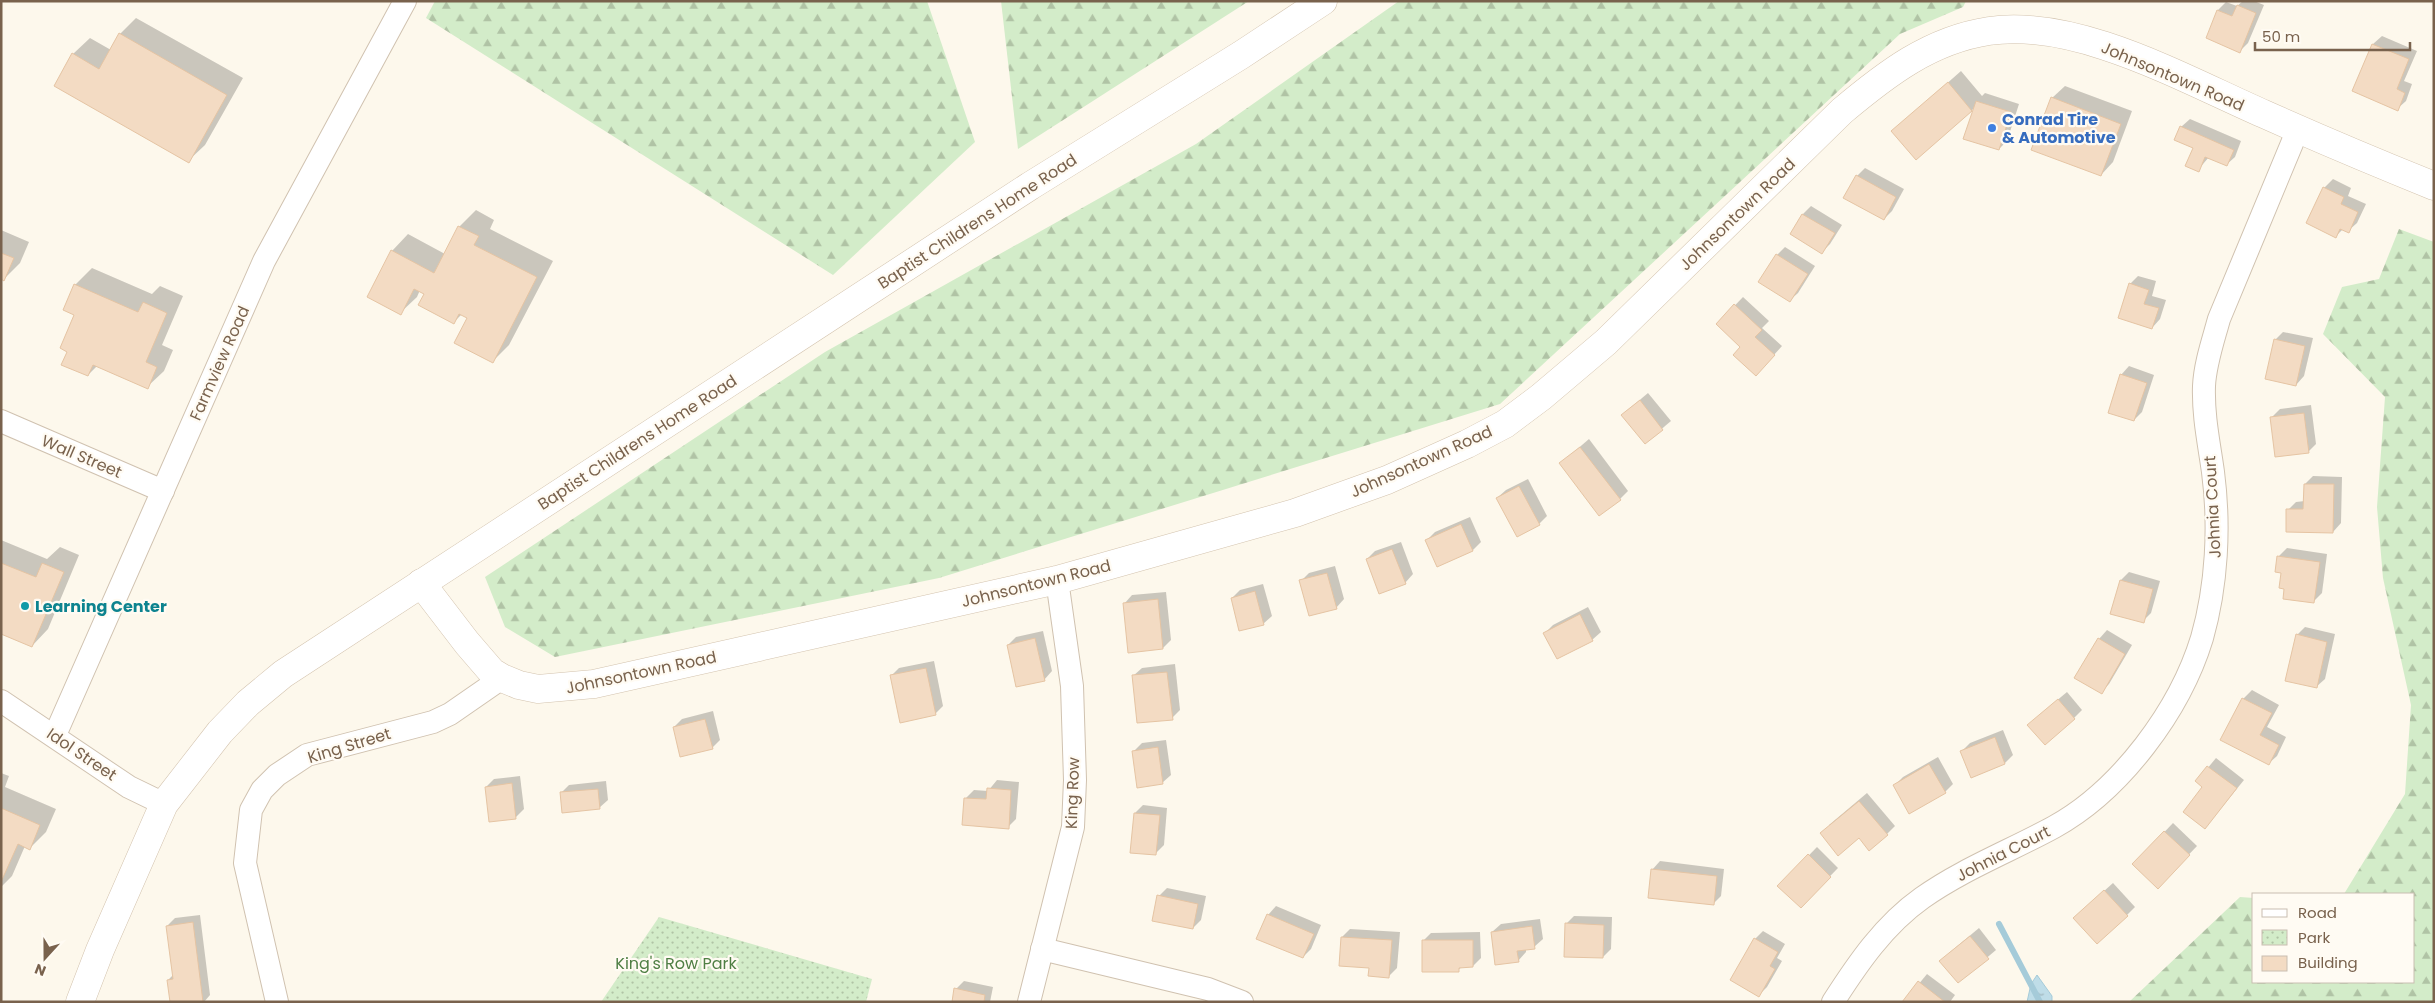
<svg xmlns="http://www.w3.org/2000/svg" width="2435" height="1003" font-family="Poppins,sans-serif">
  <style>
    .forest { fill: url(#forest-firs) }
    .park { fill: url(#park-dots) }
    .water { fill: url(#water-ripples); stroke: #a5cbd9 }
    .shadow { fill: #0003 }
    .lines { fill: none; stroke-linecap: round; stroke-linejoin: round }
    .stream { stroke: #a5cbd9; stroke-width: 6 }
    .building { fill: #f3dbc3; stroke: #e5c4a3 }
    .street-casing { stroke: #d0c2b0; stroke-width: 24 }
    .secondary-casing { stroke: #d3c3ae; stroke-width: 29 }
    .street { stroke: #fff; stroke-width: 22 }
    .secondary { stroke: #fff; stroke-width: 28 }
    .shop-dot { fill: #3f7fe0; stroke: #fffbf3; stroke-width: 2 }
    .culture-dot { fill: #0f9aa8; stroke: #fffbf3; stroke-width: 2 }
    .labels { text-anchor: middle; stroke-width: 4.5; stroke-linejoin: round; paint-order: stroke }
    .street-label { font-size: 16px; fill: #79624d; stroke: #fffbf3 }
    .shop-label { font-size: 16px; font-weight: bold; fill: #366cbe; stroke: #fffbf3; text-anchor: start }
    .culture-label { font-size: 16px; font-weight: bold; fill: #0d838f; stroke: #fffbf3; text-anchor: start }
    .park-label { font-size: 16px; fill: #4f7f44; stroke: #fffbf3 }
  </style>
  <defs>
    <pattern id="forest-firs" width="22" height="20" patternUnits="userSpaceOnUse" patternTransform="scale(1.25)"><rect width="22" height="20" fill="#d3ecc9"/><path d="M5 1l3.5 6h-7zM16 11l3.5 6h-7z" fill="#b0c3a5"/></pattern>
    <pattern id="park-dots" width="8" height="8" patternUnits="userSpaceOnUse" patternTransform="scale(1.25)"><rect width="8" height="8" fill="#d3ecc9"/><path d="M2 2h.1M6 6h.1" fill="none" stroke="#b0c3a5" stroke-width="1.8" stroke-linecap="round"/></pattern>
    <pattern id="water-ripples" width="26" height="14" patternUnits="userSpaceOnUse" patternTransform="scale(1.25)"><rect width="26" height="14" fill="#bfdde8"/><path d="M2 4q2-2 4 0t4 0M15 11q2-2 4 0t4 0" fill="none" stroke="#a0b7be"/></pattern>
  </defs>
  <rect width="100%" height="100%" fill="#fdf8ec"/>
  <g class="forest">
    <path d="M435,1H927L975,142L833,275L426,18Z"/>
    <path d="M1001,1H1249L1018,149Z"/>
    <path d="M1399,1H1966L1963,7L1900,34L1500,404L939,578L555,657L505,627L485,577L825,352L1196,144Z"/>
    <path d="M2399,229L2434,242V1002H2129L2240,897L2254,898V982H2414V894H2344L2405,794L2411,705L2383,578L2377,507L2385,397L2323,334L2342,287L2379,279Z"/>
  </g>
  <path class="park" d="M659,917L872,979L866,1002H601Z"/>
  <path class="water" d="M2037,975L2052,996V1002H2027L2031,984Z"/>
  <g class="shadow">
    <path d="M2243,1H2254L2264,5L2248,43L2240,51L2207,38L2218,10L2226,2L2237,6Z"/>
    <path d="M136,18L243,78L205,145L188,161L73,54L90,38L111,50L120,34Z"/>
    <path d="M2382,36L2417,51L2404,81L2412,84L2406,101L2397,109L2354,91L2373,44Z"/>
    <path d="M1961,71L1982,96L1985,93L2019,104L2007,141L1999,149L1975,107L1972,110L1893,131Z"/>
    <path d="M2065,86L2132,111L2113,162L2101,175L2052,98Z"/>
    <path d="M2190,119L2241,141L2235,157L2226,165L2209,157L2198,170L2194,147L2181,127Z"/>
    <path d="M1865,168L1904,189L1892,211L1884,219L1857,176Z"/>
    <path d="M2333,179L2351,188L2348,196L2366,204L2357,223L2348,231L2343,229L2336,236L2308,223L2324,188Z"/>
    <path d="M1811,206L1842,225L1830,244L1822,252L1792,234L1803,214Z"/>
    <path d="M476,210L494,220L490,229L553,261L509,345L493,361L468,318L462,314L454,322L420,290L417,297L400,313L392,251L408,234L445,254L459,227Z"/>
    <path d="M1,230L29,242L20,263L4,279L1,278Z"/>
    <path d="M1785,247L1815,266L1798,293L1789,301L1777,255Z"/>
    <path d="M92,268L152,294L160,286L183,296L162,345L173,350L164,371L147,387L97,366L88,375L69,351L76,314L75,285Z"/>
    <path d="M2138,276L2156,281L2152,296L2166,300L2160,319L2152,328L2130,284Z"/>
    <path d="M1743,297L1769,321L1762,328L1782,346L1764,366L1717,324Z"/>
    <path d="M2283,332L2313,338L2304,376L2296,385L2275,340Z"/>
    <path d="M2129,366L2154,375L2142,412L2134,420L2121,375Z"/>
    <path d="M1648,393L1671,421L1645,443L1622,415Z"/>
    <path d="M2311,405L2316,444L2308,452L2272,417L2280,409Z"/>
    <path d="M1589,439L1628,491L1620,499L1561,463Z"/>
    <path d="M2313,476L2342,477L2341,523L2333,532L2288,510L2296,502L2305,501V484Z"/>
    <path d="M1528,479L1547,516L1539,524L1497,498L1506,490Z"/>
    <path d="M1470,517L1481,542L1473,550L1427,540L1435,532Z"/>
    <path d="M1,540L47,559L60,547L79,555L48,629L32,646L1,633Z"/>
    <path d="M1401,542L1413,574L1405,583L1367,559L1375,551Z"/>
    <path d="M2287,548L2327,554L2322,593L2313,602L2285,588L2279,556Z"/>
    <path d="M1335,566L1344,599L1336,608L1301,581L1309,573Z"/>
    <path d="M2129,572L2160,581L2151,613L2143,621L2121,580Z"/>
    <path d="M1263,584L1272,616L1263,624L1232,598L1240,590Z"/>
    <path d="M1166,592L1171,640L1163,648L1129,651L1124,604L1132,595Z"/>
    <path d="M1588,607L1601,632L1592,640L1545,633L1553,625Z"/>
    <path d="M2305,627L2335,634L2325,679L2316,687L2297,635Z"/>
    <path d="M2107,630L2132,645L2109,684L2101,692L2099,639Z"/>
    <path d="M1043,631L1052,671L1044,680L1008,645L1016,637Z"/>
    <path d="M934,661L943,706L935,714L891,676L899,668Z"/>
    <path d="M1175,664L1180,710L1172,718L1133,676L1142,668Z"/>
    <path d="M2252,690L2279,705L2267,727L2286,737L2277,756L2268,764L2222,739L2243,699Z"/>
    <path d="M2067,692L2082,710L2074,718L2037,717Z"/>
    <path d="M713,711L720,740L712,748L674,727L682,719Z"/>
    <path d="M2003,730L2013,755L2005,763L1962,751L1970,743Z"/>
    <path d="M1166,740L1171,775L1162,783L1134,751L1142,743Z"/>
    <path d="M1938,757L1953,784L1945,792L1894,786L1903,777Z"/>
    <path d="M2216,758L2244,780L2205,828L2204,787L2197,781Z"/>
    <path d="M1,773L9,776L5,787L56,809L46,832L30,848L25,846L12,876L1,887Z"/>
    <path d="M520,776L524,809L516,817L486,787L494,779Z"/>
    <path d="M997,780L1019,782L1016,819L1008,827L966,798L974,790L988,791Z"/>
    <path d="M606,781L608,800L599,808L561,793L569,785Z"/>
    <path d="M1867,793L1895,826L1887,834L1859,836L1829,825Z"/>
    <path d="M1143,805L1167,808L1164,845L1155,854L1135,813Z"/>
    <path d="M2173,823L2197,846L2158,887L2134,864Z"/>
    <path d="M1817,847L1838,868L1801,906L1779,886Z"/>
    <path d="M1660,861L1724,869L1721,896L1713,904L1652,870Z"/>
    <path d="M2113,883L2135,907L2127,915L2083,910Z"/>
    <path d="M1167,888L1206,896L1201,920L1193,928L1159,896Z"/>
    <path d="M1276,906L1321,925L1311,949L1303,957L1268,915Z"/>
    <path d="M200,915L210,995L204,1002H171L168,980L173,975L167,926L175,918Z"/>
    <path d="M1574,916L1612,917L1611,949L1603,957L1566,924Z"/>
    <path d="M1540,919L1543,939L1534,947L1526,948V952L1518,961L1492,932L1501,924Z"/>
    <path d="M1979,928L1996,950L1958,982L1949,953Z"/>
    <path d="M1350,929L1400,932L1397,968L1389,976L1370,967L1342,937Z"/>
    <path d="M1763,931L1785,944L1777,958L1782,961L1767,987L1759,995L1755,939Z"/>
    <path d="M1480,932L1481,958L1473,966H1463L1458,970L1423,941L1431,933Z"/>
    <path d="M1927,974L1955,995L1950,1002H1904Z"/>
    <path d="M964,981L993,987L990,1002H953L956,989Z"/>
  </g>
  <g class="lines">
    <path class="stream" d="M1999,924L2040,1002"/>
  </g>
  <g class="building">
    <path d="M2237,5L2256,13L2240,53L2206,38L2217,10L2232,16Z"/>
    <path d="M119,33L227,95L189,163L54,86L72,53L99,69Z"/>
    <path d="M2372,44L2409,59L2397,89L2405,93L2398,111L2352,91Z"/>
    <path d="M1948,82L1972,111L1916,160L1891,131Z"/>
    <path d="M2051,97L2121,124L2101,176L2031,150Z"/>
    <path d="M1976,101L2011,112L1999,150L1963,139Z"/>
    <path d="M2180,126L2234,150L2227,166L2205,157L2199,172L2185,166L2193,148L2174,140Z"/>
    <path d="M1856,175L1896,197L1884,220L1843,198Z"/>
    <path d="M2323,187L2344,197L2341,204L2358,212L2349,233L2340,229L2336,238L2306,223Z"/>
    <path d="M1802,214L1835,233L1822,254L1790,234Z"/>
    <path d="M458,226L479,236L474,245L537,277L493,363L454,343L467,318L459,314L454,324L418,305L424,294L414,289L401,315L367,297L391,250L434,273Z"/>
    <path d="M1,253L14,258L4,281L1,279Z"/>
    <path d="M1776,254L1808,274L1790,302L1758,282Z"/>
    <path d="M2129,283L2149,290L2144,304L2159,308L2152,329L2118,318Z"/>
    <path d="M74,284L138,312L143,302L167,313L146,362L157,367L148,389L93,365L88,376L61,365L67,352L60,348L74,315L63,310Z"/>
    <path d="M1734,304L1762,330L1755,337L1775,355L1756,376L1733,355L1740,347L1716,324Z"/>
    <path d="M2274,339L2305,346L2296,386L2265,379Z"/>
    <path d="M2120,374L2147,383L2134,421L2108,413Z"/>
    <path d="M1640,400L1663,430L1645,444L1621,415Z"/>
    <path d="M2304,413L2309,453L2275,457L2270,417Z"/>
    <path d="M1580,447L1621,500L1599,516L1559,463Z"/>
    <path d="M2304,484H2334L2333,533L2286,532V509H2303Z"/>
    <path d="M1519,486L1540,525L1517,537L1496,498Z"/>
    <path d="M1461,524L1473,551L1437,567L1425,540Z"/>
    <path d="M1392,549L1406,584L1379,594L1366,559Z"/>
    <path d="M2277,556L2320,562L2314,603L2283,599L2284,589L2279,588L2281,573L2275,572Z"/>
    <path d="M1,563L36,577L42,563L64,572L32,647L1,634Z"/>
    <path d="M1327,573L1337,609L1309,616L1299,580Z"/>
    <path d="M2120,580L2153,589L2144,623L2110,614Z"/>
    <path d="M1255,591L1264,625L1239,631L1231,598Z"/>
    <path d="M1158,599L1163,649L1128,653L1123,603Z"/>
    <path d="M1580,614L1593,641L1557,659L1543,633Z"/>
    <path d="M2296,634L2327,642L2317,688L2285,681Z"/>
    <path d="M1035,638L1045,681L1016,687L1007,645Z"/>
    <path d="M2098,638L2125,654L2102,694L2074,678Z"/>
    <path d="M926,668L936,715L900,723L890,675Z"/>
    <path d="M1167,672L1173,720L1137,723L1132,675Z"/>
    <path d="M2242,698L2272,713L2260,735L2279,745L2269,765L2220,740Z"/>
    <path d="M2058,699L2075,719L2045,745L2027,725Z"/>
    <path d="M705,719L713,749L680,757L673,727Z"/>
    <path d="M1995,737L2005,764L1971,778L1960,751Z"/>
    <path d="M1158,747L1163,784L1137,788L1132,751Z"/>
    <path d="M1929,764L1946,793L1909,814L1893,785Z"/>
    <path d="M2207,766L2237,788L2205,829L2183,812L2202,787L2195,781Z"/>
    <path d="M512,783L516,819L489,822L485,787Z"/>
    <path d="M987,788L1011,790L1009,829L962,825L964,798L986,799Z"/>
    <path d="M598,789L600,809L562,813L560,792Z"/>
    <path d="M1859,801L1888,835L1869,851L1859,838L1838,856L1820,833Z"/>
    <path d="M1,808L40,825L30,850L18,844L1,882Z"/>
    <path d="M1134,813L1160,815L1156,855L1130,853Z"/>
    <path d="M2164,831L2190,855L2158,889L2132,864Z"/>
    <path d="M1808,854L1831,877L1801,908L1777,886Z"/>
    <path d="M1651,869L1717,876L1714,905L1648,898Z"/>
    <path d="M2104,890L2128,916L2097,944L2073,918Z"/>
    <path d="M1157,895L1198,904L1193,929L1152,921Z"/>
    <path d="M1267,914L1314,934L1303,958L1256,939Z"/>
    <path d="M193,922L203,1002H170L167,980L173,979L166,926Z"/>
    <path d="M1565,923L1604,925L1603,958L1564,957Z"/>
    <path d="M1532,926L1535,949L1517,951L1519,962L1495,965L1491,932Z"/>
    <path d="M1970,936L1989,959L1958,983L1939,961Z"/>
    <path d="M1341,937L1392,940L1389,978L1368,976L1369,968L1339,966Z"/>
    <path d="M1754,938L1778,952L1770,966L1775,969L1759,997L1730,980Z"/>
    <path d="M1422,940H1473V967L1459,968V972H1422Z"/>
    <path d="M1918,981L1945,1002H1902Z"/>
    <path d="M954,988L985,995L984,1002H952Z"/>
  </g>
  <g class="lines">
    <g class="street-casing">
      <g id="street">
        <path d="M1,421L163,491"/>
        <path d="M1,701L129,787L164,804"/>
        <path d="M55,735L264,261L405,1"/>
        <path d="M1042,949L1208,989L1242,1002"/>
        <path d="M277,1002L245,863L251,810L262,790L277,775L307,755L433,722L450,714L502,678"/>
        <path d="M1029,1002L1073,827L1075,780L1072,686L1057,580"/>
        <path d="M1833,1002C1858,963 1884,925 1922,898C1963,869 2010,851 2054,827C2121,790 2180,710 2202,638C2217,585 2220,526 2213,472C2209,443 2203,416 2204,386C2205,364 2213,341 2219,319L2298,129"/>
      </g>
    </g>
    <g class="secondary-casing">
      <g id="secondary">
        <path d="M421,583L467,643L492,672L502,678L519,685L538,689L594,684L1057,580L1295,513L1387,480L1467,444L1505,424L1541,397L1606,342L1842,111C1886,74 1930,40 1989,31C2077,18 2184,79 2264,114C2320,139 2377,163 2434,186"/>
        <path d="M80,1002L100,950L164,804L220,732L248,703L283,674L1030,186L1241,55L1323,1"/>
      </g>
    </g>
    <use href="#street" class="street"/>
    <use href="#secondary" class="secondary"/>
  </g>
  <circle class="shop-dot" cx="1992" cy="128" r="5"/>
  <circle class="culture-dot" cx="25" cy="606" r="5"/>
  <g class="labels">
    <g class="street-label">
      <text transform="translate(2173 76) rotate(23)" y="6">Johnsontown Road</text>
      <text transform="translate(1737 214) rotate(-44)" y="6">Johnsontown Road</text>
      <text transform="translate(977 221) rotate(-33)" y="6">Baptist Childrens Home Road</text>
      <text transform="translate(219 363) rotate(-66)" y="6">Farmview Road</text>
      <text transform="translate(637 442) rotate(-33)" y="6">Baptist Childrens Home Road</text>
      <text transform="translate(82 456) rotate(23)" y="6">Wall Street</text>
      <text transform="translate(1421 461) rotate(-24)" y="6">Johnsontown Road</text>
      <text transform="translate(2212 507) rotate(-93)" y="6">Johnia Court</text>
      <text transform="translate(1036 583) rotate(-14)" y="6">Johnsontown Road</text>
      <text transform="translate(641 672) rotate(-12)" y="6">Johnsontown Road</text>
      <text transform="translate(349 745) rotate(-17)" y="6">King Street</text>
      <text transform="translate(82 754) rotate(34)" y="6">Idol Street</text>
      <text transform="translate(1072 793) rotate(-88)" y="6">King Row</text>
      <text transform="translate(2003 853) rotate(-27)" y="6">Johnia Court</text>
    </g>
    <g class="shop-label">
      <text x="2002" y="125">Conrad Tire<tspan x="2002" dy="18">&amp; Automotive</tspan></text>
    </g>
    <g class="culture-label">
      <text x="35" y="612">Learning Center</text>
    </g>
    <g class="park-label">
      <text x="676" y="969">King's Row Park</text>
    </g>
  </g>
  <rect width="2435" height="1003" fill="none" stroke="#79624d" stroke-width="5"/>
  <rect x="2252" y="893" width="162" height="90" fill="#fffbf3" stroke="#c9beb1"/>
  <rect x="2262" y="909" width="25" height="8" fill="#ffffff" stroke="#c9beb1"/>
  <text x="2298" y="918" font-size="15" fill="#79624d">Road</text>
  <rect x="2262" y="930" width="25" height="15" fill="url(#park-dots)" stroke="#c9beb1"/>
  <text x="2298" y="943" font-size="15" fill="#79624d">Park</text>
  <rect x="2262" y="956" width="25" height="15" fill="#f3dbc3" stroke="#c9beb1"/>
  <text x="2298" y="968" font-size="15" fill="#79624d">Building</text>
  <g transform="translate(45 958) rotate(201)" stroke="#fffbf3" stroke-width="4" paint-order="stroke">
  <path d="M0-4L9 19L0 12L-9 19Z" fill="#79624d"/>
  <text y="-8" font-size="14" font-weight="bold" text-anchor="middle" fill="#79624d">N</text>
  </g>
  <path d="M2255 42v8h155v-8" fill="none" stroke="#79624d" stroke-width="2.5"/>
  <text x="2262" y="42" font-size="15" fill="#79624d" stroke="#fffbf3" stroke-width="4" paint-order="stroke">50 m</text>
</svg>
